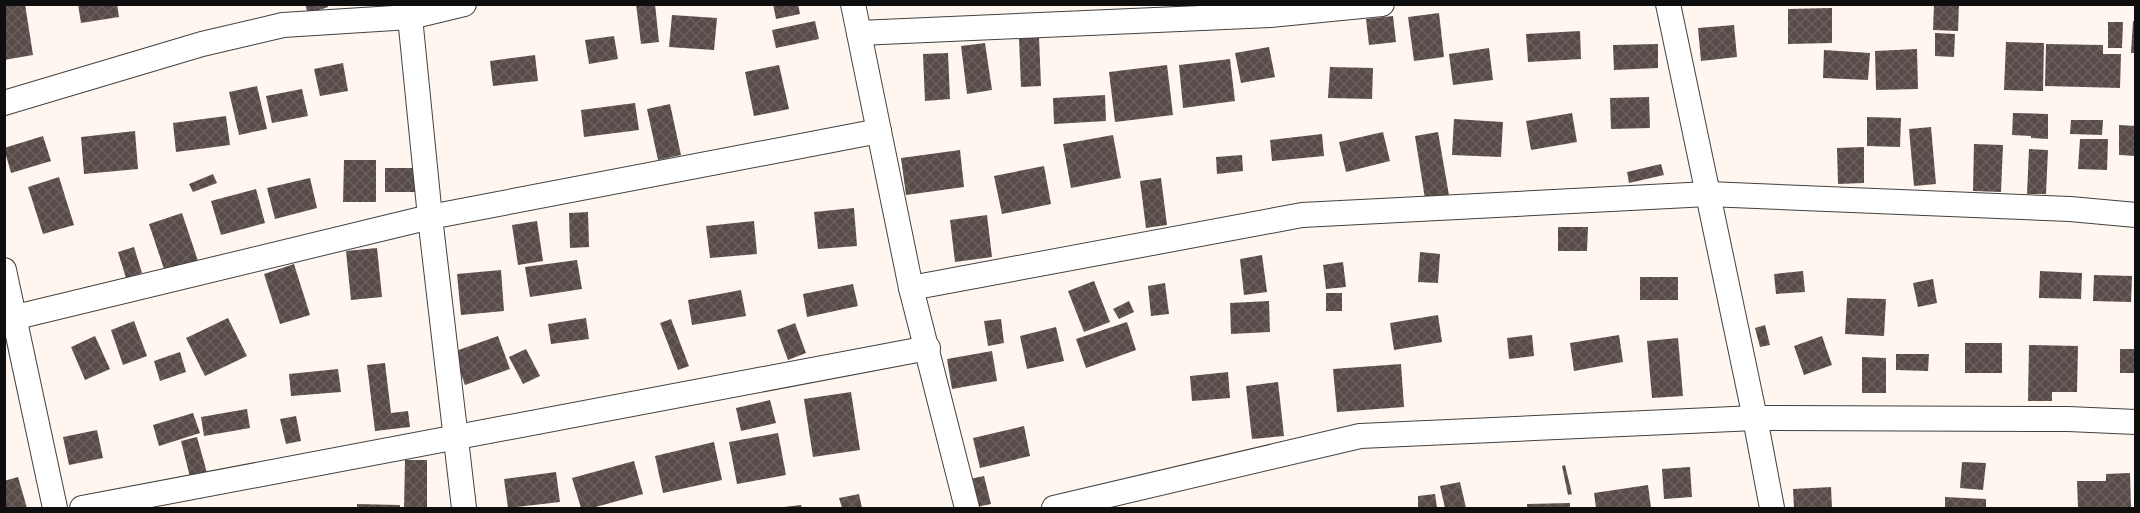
<svg xmlns="http://www.w3.org/2000/svg" width="2140" height="513" font-family="'IBM Plex Serif',serif">
  <style>
    .building { fill: url(#building-cross-hatch) }
    .lines { fill: none; stroke-linecap: round; stroke-linejoin: round }
    .street-casing { stroke: #414141; stroke-width: 26 }
    .street { stroke: #fff; stroke-width: 24 }
  </style>
  <defs>
    <pattern id="building-cross-hatch" width="8" height="8" patternUnits="userSpaceOnUse" patternTransform="scale(1.5)"><rect width="8" height="8" fill="#584b49"/><path d="M0 0l8 8M0 8l8-8" fill="none" stroke="#6b615f"/></pattern>
  </defs>
  <rect width="100%" height="100%" fill="#fff7ef"/>
  <g class="building">
    <path d="M4,4H25L33,55L4,60Z"/>
    <path d="M78,4H117L119,17L81,23Z"/>
    <path d="M305,4H327L328,7L308,14Z"/>
    <path d="M636,4H655L659,42L641,44Z"/>
    <path d="M773,4H798L800,14L776,19Z"/>
    <path d="M1934,4H1959L1958,31L1933,30Z"/>
    <path d="M1832,8V43L1788,44V9Z"/>
    <path d="M1439,13L1444,57L1414,61L1408,17Z"/>
    <path d="M672,15L717,18L714,50L669,47Z"/>
    <path d="M1393,16L1396,42L1369,45L1366,19Z"/>
    <path d="M815,21L819,39L776,48L772,30Z"/>
    <path d="M2133,21H2136V53H2131Z"/>
    <path d="M2108,22H2123L2122,48H2108Z"/>
    <path d="M1734,25L1737,57L1701,61L1698,28Z"/>
    <path d="M1580,31L1581,59L1528,62L1526,34Z"/>
    <path d="M1935,33L1955,34L1954,57L1935,56Z"/>
    <path d="M614,36L618,59L589,64L585,40Z"/>
    <path d="M1039,37L1041,86L1021,87L1019,38Z"/>
    <path d="M2006,42L2044,43L2043,91L2004,90Z"/>
    <path d="M985,43L992,90L967,94L961,46Z"/>
    <path d="M1658,44V68L1614,70L1613,45Z"/>
    <path d="M2046,44L2103,45V54H2121L2120,88L2045,86Z"/>
    <path d="M1269,47L1275,77L1241,83L1235,53Z"/>
    <path d="M1489,48L1493,80L1453,85L1449,54Z"/>
    <path d="M1917,49L1918,89L1876,90L1875,51Z"/>
    <path d="M1824,50L1870,53L1868,80L1823,78Z"/>
    <path d="M948,53L950,99L925,101L923,54Z"/>
    <path d="M535,55L538,81L493,86L490,61Z"/>
    <path d="M1230,59L1235,101L1183,108L1179,65Z"/>
    <path d="M343,63L348,91L320,96L314,69Z"/>
    <path d="M779,65L789,109L754,116L745,72Z"/>
    <path d="M1167,65L1173,115L1115,122L1109,72Z"/>
    <path d="M1330,67L1373,68L1372,99L1328,98Z"/>
    <path d="M257,86L267,129L239,135L229,92Z"/>
    <path d="M302,89L308,116L272,123L266,96Z"/>
    <path d="M1105,95L1106,121L1054,124L1053,98Z"/>
    <path d="M1649,97L1650,128L1611,129L1610,98Z"/>
    <path d="M635,103L639,130L584,137L581,110Z"/>
    <path d="M670,104L681,155L658,160L647,109Z"/>
    <path d="M1572,113L1577,142L1531,150L1526,121Z"/>
    <path d="M2013,113L2048,114V139L2031,138V136L2012,135Z"/>
    <path d="M226,116L230,145L176,152L173,123Z"/>
    <path d="M1867,117L1901,118L1900,147L1867,146Z"/>
    <path d="M1454,119L1503,122L1501,157L1452,155Z"/>
    <path d="M2071,120H2103L2102,135L2070,134Z"/>
    <path d="M2119,125L2136,126V156L2119,155Z"/>
    <path d="M1931,127L1936,184L1914,186L1909,129Z"/>
    <path d="M135,131L138,169L84,174L81,137Z"/>
    <path d="M1383,132L1390,161L1346,172L1339,142Z"/>
    <path d="M1438,132L1450,201L1426,205L1415,136Z"/>
    <path d="M1322,134L1324,156L1272,161L1270,140Z"/>
    <path d="M1113,135L1121,178L1071,188L1063,144Z"/>
    <path d="M43,136L51,161L11,173L4,148Z"/>
    <path d="M2080,139H2108L2107,170L2078,169Z"/>
    <path d="M1974,144L2003,145L2001,192L1973,191Z"/>
    <path d="M1864,147V183L1838,184L1837,148Z"/>
    <path d="M2029,149L2048,150L2046,194H2027Z"/>
    <path d="M960,150L964,187L906,195L901,158Z"/>
    <path d="M1242,155L1243,171L1217,174L1216,157Z"/>
    <path d="M344,160H376V202H343Z"/>
    <path d="M1661,164L1664,175L1629,183L1627,172Z"/>
    <path d="M1044,166L1051,204L1002,214L994,176Z"/>
    <rect x="385" y="168" width="36" height="24"/>
    <path d="M213,174L217,183L193,192L189,184Z"/>
    <path d="M59,177L74,225L43,234L28,187Z"/>
    <path d="M310,178L317,208L275,219L267,188Z"/>
    <path d="M1161,178L1167,225L1146,228L1140,181Z"/>
    <path d="M256,189L265,223L221,235L211,201Z"/>
    <path d="M854,208L857,246L818,249L814,212Z"/>
    <path d="M588,212L589,247L570,248L569,213Z"/>
    <path d="M182,213L198,261L165,272L149,224Z"/>
    <path d="M987,215L992,257L955,262L950,220Z"/>
    <path d="M537,221L543,261L518,265L512,225Z"/>
    <path d="M754,221L757,254L710,258L706,226Z"/>
    <path d="M1558,227H1588L1587,251H1558Z"/>
    <path d="M134,247L142,273L126,278L118,252Z"/>
    <path d="M377,248L382,297L351,300L346,251Z"/>
    <path d="M1420,252L1440,254L1438,283L1418,282Z"/>
    <path d="M1262,255L1267,292L1244,295L1240,259Z"/>
    <path d="M577,260L582,289L530,297L525,267Z"/>
    <path d="M1343,262L1346,287L1326,289L1323,265Z"/>
    <path d="M294,264L310,315L280,324L264,274Z"/>
    <path d="M501,270L504,311L461,315L457,274Z"/>
    <path d="M1803,271L1805,292L1776,294L1774,274Z"/>
    <path d="M2040,271L2082,273L2081,299L2039,298Z"/>
    <path d="M2094,275L2132,276L2131,302L2093,301Z"/>
    <rect x="1640" y="277" width="38" height="23"/>
    <path d="M1933,279L1937,303L1918,307L1913,283Z"/>
    <path d="M1094,281L1110,322L1084,332L1068,291Z"/>
    <path d="M1165,283L1169,314L1151,316L1148,286Z"/>
    <path d="M853,284L858,306L807,317L803,294Z"/>
    <path d="M741,290L746,316L692,325L688,300Z"/>
    <rect x="1326" y="293" width="16" height="18"/>
    <path d="M1847,298L1886,299L1884,336L1845,334Z"/>
    <path d="M1129,301L1134,312L1119,319L1113,309Z"/>
    <path d="M1269,301L1270,332L1231,334L1230,303Z"/>
    <path d="M1438,315L1442,342L1394,350L1390,323Z"/>
    <path d="M228,318L247,356L205,376L186,338Z"/>
    <path d="M586,318L589,339L551,344L548,324Z"/>
    <path d="M671,319L689,366L678,370L660,323Z"/>
    <path d="M1001,319L1004,343L988,346L984,321Z"/>
    <path d="M134,321L147,356L123,365L111,330Z"/>
    <path d="M1127,322L1136,350L1086,368L1076,339Z"/>
    <path d="M795,323L806,353L788,360L777,330Z"/>
    <path d="M1765,325L1770,345L1760,347L1755,328Z"/>
    <path d="M1056,327L1064,361L1027,369L1020,336Z"/>
    <path d="M1532,335L1534,356L1509,359L1507,338Z"/>
    <path d="M1619,335L1623,362L1574,371L1570,343Z"/>
    <path d="M95,336L110,369L85,380L71,347Z"/>
    <path d="M498,336L510,369L465,385L453,352Z"/>
    <path d="M1822,336L1832,365L1804,375L1794,346Z"/>
    <path d="M1678,338L1683,396L1652,398L1647,341Z"/>
    <rect x="1965" y="343" width="37" height="30"/>
    <path d="M2029,345L2078,346L2077,392H2052V401H2028Z"/>
    <path d="M526,349L540,376L523,384L509,357Z"/>
    <rect x="2120" y="349" width="16" height="24"/>
    <path d="M992,351L997,381L952,389L947,359Z"/>
    <path d="M180,352L186,372L160,381L154,361Z"/>
    <path d="M1896,354H1929L1928,371L1896,370Z"/>
    <path d="M1862,357L1886,358V393H1862Z"/>
    <path d="M385,363L391,413L408,411L410,427L375,431L367,365Z"/>
    <path d="M1401,364L1404,407L1337,412L1333,369Z"/>
    <path d="M338,369L341,392L291,396L289,374Z"/>
    <path d="M1228,372L1230,398L1192,401L1190,376Z"/>
    <path d="M1278,382L1284,436L1252,439L1246,386Z"/>
    <path d="M851,392L860,450L813,457L804,399Z"/>
    <path d="M770,400L776,423L741,431L736,408Z"/>
    <path d="M247,409L250,428L204,436L201,417Z"/>
    <path d="M193,413L200,433L159,446L153,425Z"/>
    <path d="M296,416L301,441L286,444L280,419Z"/>
    <path d="M1024,426L1030,456L980,468L973,438Z"/>
    <path d="M97,430L103,458L69,465L63,437Z"/>
    <path d="M778,433L786,475L737,484L729,442Z"/>
    <path d="M197,437L209,480L192,485L181,441Z"/>
    <path d="M714,442L722,480L663,493L655,456Z"/>
    <path d="M405,460H427V508H404Z"/>
    <path d="M634,461L643,494L592,508H581L572,478Z"/>
    <path d="M1962,462L1986,463L1983,490L1960,488Z"/>
    <path d="M1565,465L1572,494L1568,495L1562,466Z"/>
    <path d="M1690,467L1692,497L1664,499L1662,469Z"/>
    <path d="M556,472L560,502L508,508L504,479Z"/>
    <path d="M2130,473L2131,508H2078L2077,481H2106V474Z"/>
    <path d="M984,476L991,504L972,508L965,480Z"/>
    <path d="M18,477L27,508H4V481Z"/>
    <path d="M1460,482L1466,508H1445L1440,486Z"/>
    <path d="M1648,485L1651,508H1596L1594,493Z"/>
    <path d="M1831,487L1832,508H1794L1793,489Z"/>
    <path d="M859,494L862,508H842L839,498Z"/>
    <path d="M1435,494L1437,508H1418V496Z"/>
    <path d="M1945,497L1986,499V508H1945Z"/>
    <path d="M1570,503V508H1527V504Z"/>
    <path d="M357,504L400,505V508H357Z"/>
    <path d="M801,505L802,508H784V507Z"/>
  </g>
  <g class="lines">
    <g class="street-casing">
      <g id="street">
        <path d="M406,4L410,17L430,217L464,508"/>
        <path d="M853,4L911,288L967,508"/>
        <path d="M1668,4L1755,418L1772,508"/>
        <path d="M859,33L1270,15L1382,4"/>
        <path d="M4,103L202,44L283,25L410,17L464,4"/>
        <path d="M4,270L55,508"/>
        <path d="M911,288L1302,215L1708,194L2070,209L2136,215"/>
        <path d="M4,320L430,217L879,131"/>
        <path d="M82,508L928,348"/>
        <path d="M1054,508L1360,436L1755,418L2068,419L2136,422"/>
      </g>
    </g>
    <use href="#street" class="street"/>
  </g>
  <rect width="2140" height="513" fill="none" stroke="#0e0e0e" stroke-width="12"/>
</svg>
